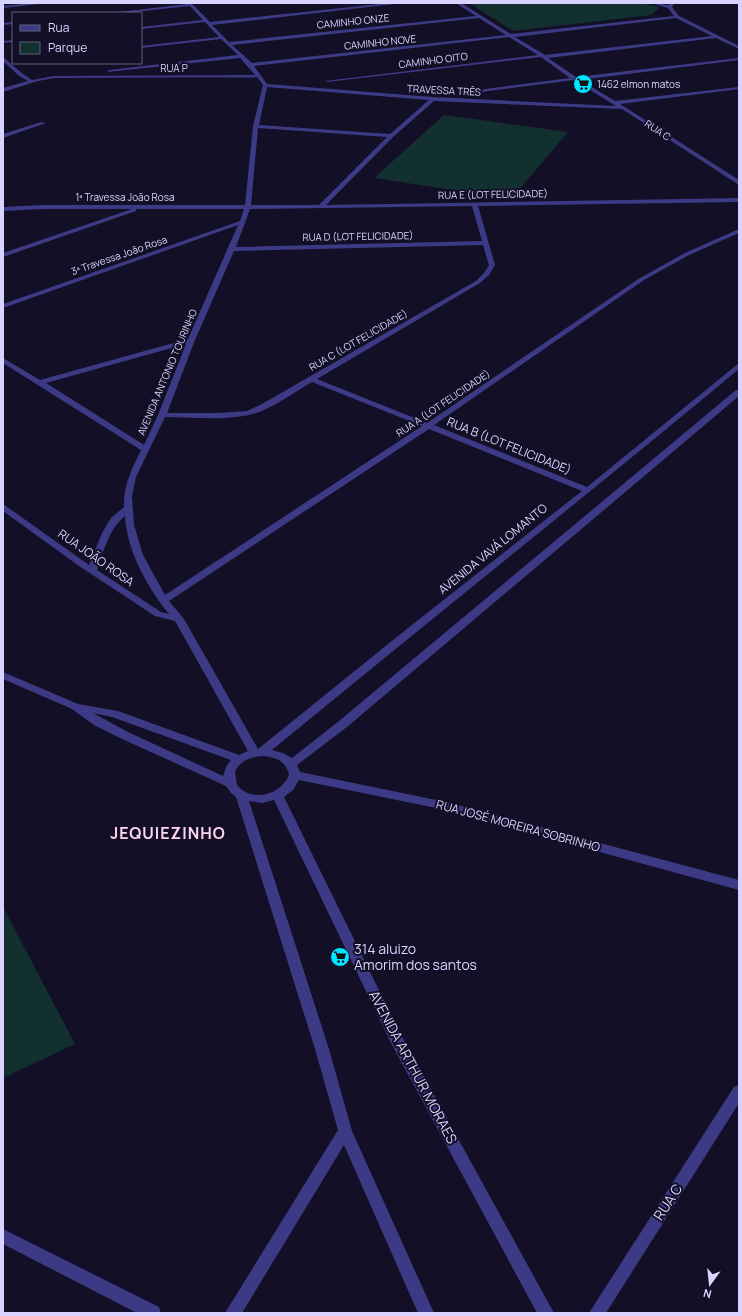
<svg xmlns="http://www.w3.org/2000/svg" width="742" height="1316" font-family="Manrope,sans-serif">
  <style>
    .green { fill: #12302f }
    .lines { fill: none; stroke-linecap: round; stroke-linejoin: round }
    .minor { fill: #3d3a85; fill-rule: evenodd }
    .labels { text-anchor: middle; stroke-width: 4; stroke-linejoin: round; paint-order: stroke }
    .far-street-label { font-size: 10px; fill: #d9d4ff; stroke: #130f26 }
    .far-poi-label { font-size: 10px; fill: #d9d4ff; stroke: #130f26; text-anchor: start }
    .street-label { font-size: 12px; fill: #d9d4ff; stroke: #130f26 }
    .near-poi-label { font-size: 14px; fill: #d9d4ff; stroke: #130f26; text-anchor: start }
    .near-street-label { font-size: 14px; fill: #d9d4ff; stroke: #130f26 }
    .district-label { font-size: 16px; font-weight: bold; letter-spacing: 1px; fill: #ffd6f0; stroke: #130f26 }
  </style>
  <rect width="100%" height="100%" fill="#130f26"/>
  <g class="green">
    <path d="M469,3H641L660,7L651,15L513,31Z"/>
    <path d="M444,115L568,132L511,199L374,178Z"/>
    <path d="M3,907L75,1044L3,1078Z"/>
  </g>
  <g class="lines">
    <g class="minor">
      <path d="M32,3H48L3,8V6Z"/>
      <path d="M187,3H191L210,22L389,3H403L212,25L229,42L476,16L456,3H461L511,34L674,16L668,8L651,3L669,5L670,3H674L672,7L679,16L739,46V49L716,38L548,58L576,77L739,58V60L580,80L615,101L739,87V89L620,104L739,180V185L622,109L434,101L393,137L326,205L739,198V202L478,206L495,265L489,275L480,283L317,379L427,423L640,278L685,253L739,229V233L689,255L644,280L434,425L587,487L739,363V369C585,497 427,622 272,750L283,753L292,758L339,721L736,390H739V396L347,727L297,765L300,772L446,802L739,880V890L446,810L299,780L293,790L284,797L400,1033L554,1313H537L390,1041L274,800L262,803L249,801L329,1049L352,1131L434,1313H418L344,1145L242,1313H225L338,1130L315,1049L236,797L231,793L226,786L120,738L94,725L72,709L3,679V672L78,704L118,711L239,755L248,751L175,621L155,616L79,566L3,511V504L89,565L102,533L111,518L124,507C123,486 132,469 141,450L3,363V358L40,380L188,339L238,225L3,308V304L240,221L244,209H136V211L3,257V253L132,209H43L3,211V207L43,205H245L253,126L263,85L257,77L54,78L38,81L3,92V88L28,81L19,76L3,61V57L23,74L32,80L54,76L255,75L240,58L107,72L109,70L238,55L221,39L141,48V46L219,37L205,22L141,29V27L203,20L190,6L125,13H110L188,4ZM479,18L506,35L252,63L232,45ZM676,18L712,36L545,55L515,37ZM509,37L538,55L325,81L327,82L541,57L570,78L478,90L481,92L574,80L616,106L433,97L267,84L254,66ZM267,87L429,100L390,134L259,125ZM258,128L387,137L319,205H251ZM472,206L482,241L236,247L250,209ZM483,245L489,265L484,273L476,281L262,404L247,411L219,413H167L195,340L234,251ZM186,344L158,415L144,445L46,383ZM312,382L422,426L165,595L143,555L134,525L132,496L136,477L165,417C192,417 222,421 249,415C269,411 293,393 312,382ZM429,429L582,491L408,628L258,749L184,619L169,601ZM125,516C127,551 147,587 169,614L161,612L97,570C104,550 109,529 125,516ZM93,713L112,717L231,760L226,767L223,776L128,732ZM262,756C276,757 286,761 289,775C281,795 252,803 237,785L235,772C239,761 251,757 262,756Z"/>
      <path d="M13,22V24L3,25V23Z"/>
      <path d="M13,40V42L3,43V41Z"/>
      <path d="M41,122L46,123L3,138V134Z"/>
      <path d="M739,1085V1103L606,1313H589L734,1087Z"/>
      <path d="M3,1229L159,1307L161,1313H137L3,1244Z"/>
    </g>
  </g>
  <defs>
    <g id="supermarket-disc" transform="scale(1)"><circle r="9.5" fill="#00e5ff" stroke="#130f26"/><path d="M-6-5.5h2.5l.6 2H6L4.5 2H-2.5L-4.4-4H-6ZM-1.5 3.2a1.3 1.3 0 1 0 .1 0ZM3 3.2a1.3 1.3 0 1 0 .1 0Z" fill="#111"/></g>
  </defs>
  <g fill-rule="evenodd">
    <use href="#supermarket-disc" x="583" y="84"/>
    <use href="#supermarket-disc" x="340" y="957"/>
  </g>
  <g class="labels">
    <g class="far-street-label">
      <text transform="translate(353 21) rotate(-6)" y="4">CAMINHO ONZE</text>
      <text transform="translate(380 42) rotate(-6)" y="4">CAMINHO NOVE</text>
      <text transform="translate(433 60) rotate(-7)" y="4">CAMINHO OITO</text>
      <text x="174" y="72">RUA P</text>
      <text transform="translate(444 90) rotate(3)" y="4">TRAVESSA TRÊS</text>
      <text transform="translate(658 130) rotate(33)" y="4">RUA C</text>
      <text transform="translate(493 194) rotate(-1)" y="4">RUA E (LOT FELICIDADE)</text>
      <text x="125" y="201">1ª Travessa João Rosa</text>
      <text transform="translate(358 236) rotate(-1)" y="4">RUA D (LOT FELICIDADE)</text>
      <text transform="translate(119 255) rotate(-19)" y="4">3ª Travessa João Rosa</text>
      <text transform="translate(358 340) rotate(-30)" y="4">RUA C (LOT FELICIDADE)</text>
      <text transform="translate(167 372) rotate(-67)" y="4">AVENIDA ANTONIO TOURINHO</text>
      <text transform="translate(443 403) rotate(-34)" y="4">RUA A (LOT FELICIDADE)</text>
    </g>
    <g class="far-poi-label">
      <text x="597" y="88">1462 elmon matos</text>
    </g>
    <g class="street-label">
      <text transform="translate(509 446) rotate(22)" y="4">RUA B (LOT FELICIDADE)</text>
      <text transform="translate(493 549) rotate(-39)" y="4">AVENIDA VAVÁ LOMANTO</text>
      <text transform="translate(96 558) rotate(35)" y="4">RUA JOÃO ROSA</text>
      <text transform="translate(518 826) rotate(15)" y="4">RUA JOSÉ MOREIRA SOBRINHO</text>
    </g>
    <g class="near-poi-label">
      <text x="354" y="954">314 aluizo<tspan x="354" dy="16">Amorim dos santos</tspan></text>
    </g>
    <g class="near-street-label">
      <text transform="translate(413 1067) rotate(62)" y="5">AVENIDA ARTHUR MORAES</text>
      <text transform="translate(668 1202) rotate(-57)" y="5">RUA C</text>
    </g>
    <g class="district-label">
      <text x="168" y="839">JEQUIEZINHO</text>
    </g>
  </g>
  <rect width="742" height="1316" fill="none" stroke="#d9d4ff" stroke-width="8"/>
  <rect x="12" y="12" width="130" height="52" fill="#130f26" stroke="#625e7d"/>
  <rect x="20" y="25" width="20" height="6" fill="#3d3a85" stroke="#625e7d"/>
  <text x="48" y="32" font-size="12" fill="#d9d4ff">Rua</text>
  <rect x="20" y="42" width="20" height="12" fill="#12302f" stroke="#625e7d"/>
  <text x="48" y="52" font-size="12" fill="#d9d4ff">Parque</text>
  <g transform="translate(710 1284) rotate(195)" stroke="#130f26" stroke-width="3" paint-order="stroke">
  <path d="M0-3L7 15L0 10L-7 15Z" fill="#d9d4ff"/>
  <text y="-6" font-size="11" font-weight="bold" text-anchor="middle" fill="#d9d4ff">N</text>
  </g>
</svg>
